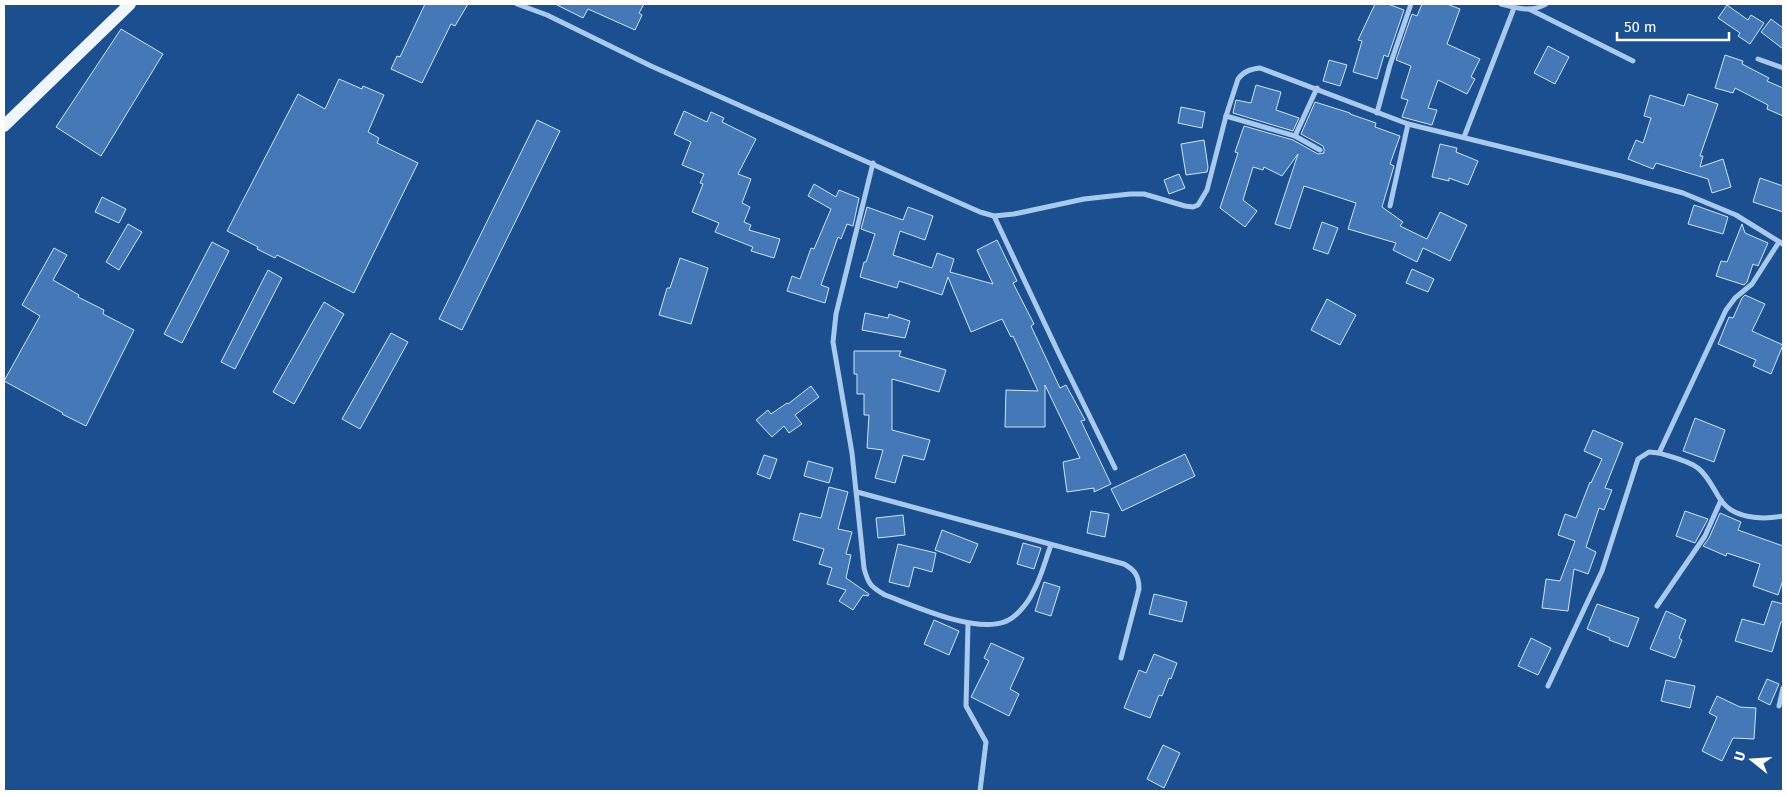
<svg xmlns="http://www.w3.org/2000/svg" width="1787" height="795" font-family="'Fira Sans',sans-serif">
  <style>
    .building { fill: #4478b7; stroke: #cfe3fa }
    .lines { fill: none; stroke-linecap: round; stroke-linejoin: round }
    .street { stroke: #a9c9ee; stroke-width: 5 }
    .primary { stroke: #f0f6ff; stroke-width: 12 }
  </style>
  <rect width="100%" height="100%" fill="#1b4f8f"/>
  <g class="building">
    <path d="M425,4H468L455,26L451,24L422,83L391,69L397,56L400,57Z"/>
    <path d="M555,4H644L639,13L642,15L635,30L588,9L583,18Z"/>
    <path d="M1375,4H1388L1404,10L1388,57L1384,55L1377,79L1353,72L1362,41L1358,40Z"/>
    <path d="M1422,4H1447L1460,9L1447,44L1480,59L1471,77L1475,79L1467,94L1438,80L1428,108L1437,110L1432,125L1402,117L1408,100L1401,98L1411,66L1396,60L1412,14L1417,16Z"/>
    <path d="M1727,5L1748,20L1751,15L1764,23L1750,44L1738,36L1740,33L1718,18Z"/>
    <path d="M1771,19L1783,28V49L1761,32Z"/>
    <path d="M121,29L163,54L101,156L56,127Z"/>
    <path d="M1548,46L1569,57L1555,84L1534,73Z"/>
    <path d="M1725,55L1743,61L1742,64L1769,78L1767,81L1783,88V116L1767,109L1768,105L1735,88L1733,93L1715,88Z"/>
    <path d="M1329,60L1347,65L1340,86L1323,81Z"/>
    <path d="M339,79L362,89L363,86L384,95L368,132L379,138L377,143L418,163L354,293L277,255L275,258L257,249L258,247L227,231L298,94L325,109Z"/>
    <path d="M1256,85L1281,92L1276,110L1299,118L1293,131L1233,113L1236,100L1251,103Z"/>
    <path d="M1688,94L1718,104L1700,156H1703L1700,167L1723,159L1731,187L1712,193L1708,179L1656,163L1653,169L1628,159L1636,140L1643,143L1651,118L1644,116L1650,95L1684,106Z"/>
    <path d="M1315,102L1350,113V114L1376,123L1375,127L1400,136L1390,164L1394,166L1382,207L1403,222L1400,226L1427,239L1440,212L1467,225L1450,261L1423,248L1417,262L1393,250L1396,243L1348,229L1356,203L1304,186L1290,229L1275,224L1298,154L1282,176L1264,167L1263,170L1253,167L1243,200L1257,211L1245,227L1220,208L1238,153L1235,152L1244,126L1293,140L1318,154L1324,153V149L1323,146L1301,134Z"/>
    <path d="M1181,107L1205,112L1202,128L1178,123Z"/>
    <path d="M684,111L707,122L711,112L724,118L722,122L756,139L738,174L751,179L742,203L750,207L744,222L751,225L749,230L780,239L774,258L751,251L753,247L715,232L719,223L692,212L703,184L700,183L704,174L682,165L691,142L674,134Z"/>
    <path d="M537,120L560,131L462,330L439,319Z"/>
    <path d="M1204,140L1208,167L1207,172L1186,175L1181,144Z"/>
    <path d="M1440,144L1457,148L1456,152L1478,161L1468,185L1449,178V181L1432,177Z"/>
    <path d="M1179,174L1185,188L1169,194L1164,180Z"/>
    <path d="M1760,178L1783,186V212L1753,202Z"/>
    <path d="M814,184L836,197L839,190L859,198L853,226L847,224L841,239L838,237L821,285L829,288L825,303L787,291L792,276L800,279L811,248L814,249L831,209L808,196Z"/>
    <path d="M102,197L126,209L119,223L95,212Z"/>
    <path d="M1694,205L1728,217L1723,234L1688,224Z"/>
    <path d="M867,207L903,220L908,207L933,216L925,240L900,231L893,255L932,268L937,253L954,259L950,272L993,284L977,250L997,240L1017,281L1013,283L1034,324L1031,326L1060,388L1066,385L1085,420L1081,421L1111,484L1094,492V488L1067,492L1063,462L1080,458L1045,385V427H1005L1006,390L1038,391L1013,336L1011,337L1002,319L971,332L948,277L942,295L899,281L897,288L860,277L864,262H866L875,234L861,229Z"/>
    <path d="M1322,222L1338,228L1328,254L1313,249Z"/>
    <path d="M128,224L142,232L119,270L106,262Z"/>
    <path d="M1742,224L1745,233L1768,243L1758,266L1753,264L1747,282L1744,285L1716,276L1721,261L1727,262Z"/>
    <path d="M212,242L229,251L182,343L164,334Z"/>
    <path d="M54,248L67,255L53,280L79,295L78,297L104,310L103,314L134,330L86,426L62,414L63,413L4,381L40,316L22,305Z"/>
    <path d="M680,258L708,268L691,324L659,315L667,288H670Z"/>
    <path d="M1412,269L1434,279L1428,292L1406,283Z"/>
    <path d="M268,270L282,278L235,369L221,362Z"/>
    <path d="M1745,295L1765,304L1752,331L1783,345L1771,374L1753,366L1756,360L1718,344L1729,317L1733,318L1742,298Z"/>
    <path d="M1327,299L1356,315L1340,345L1311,330Z"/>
    <path d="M324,302L344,314L294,404L273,392Z"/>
    <path d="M865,313L888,318L889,314L910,321L905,338L862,330Z"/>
    <path d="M391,333L408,342L360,429L342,419Z"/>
    <path d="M854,351H901L899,356L946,370L939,392L892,379V430L930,440L924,460L903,455L895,483L875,478L883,450L867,448L869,415H864V394H857V374H854Z"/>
    <path d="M811,386L819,397L795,415L802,424L789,433L784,426L772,437L756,420L768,410L771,414L787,403L788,404Z"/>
    <path d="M1695,418L1725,430L1714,462L1683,451Z"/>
    <path d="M1593,430L1623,443L1605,488L1612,490L1604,510L1599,508L1586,547L1596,552L1588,574L1574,569L1568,611L1542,608L1546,579L1560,581L1575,541L1558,535L1565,514L1576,518L1590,482L1591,483L1602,459L1584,451Z"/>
    <path d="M1185,454L1195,476L1122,511L1111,489Z"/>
    <path d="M764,455L777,459L770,479L757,474Z"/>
    <path d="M808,461L833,468L829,483L804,476Z"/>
    <path d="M829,487L848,492L838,529L852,532L846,554L851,555L846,578L869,594L868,596L863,595L853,610L839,601L846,590L827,584L832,568L819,564L824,549L793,540L800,513L821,518Z"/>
    <path d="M1091,511L1109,514L1105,537L1087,533Z"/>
    <path d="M1685,511L1708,519L1695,543L1676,536Z"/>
    <path d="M1720,513L1741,522L1738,530L1783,546V580L1778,595L1753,586L1760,564L1727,553L1726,556L1703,546L1709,538Z"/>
    <path d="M903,515L905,535L878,538L876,518Z"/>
    <path d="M942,530L978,544L970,563L935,550Z"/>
    <path d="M1023,543L1041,548L1034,569L1017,564Z"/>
    <path d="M898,544L936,553L932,572L914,567L909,587L889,582Z"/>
    <path d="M1044,582L1060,587L1051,616L1035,611Z"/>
    <path d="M1154,594L1187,602L1182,622L1149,614Z"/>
    <path d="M1772,601L1783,604V622H1781L1772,652L1735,641L1742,619L1764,625Z"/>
    <path d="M1597,604L1639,618L1628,647L1609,640L1610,638L1587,629Z"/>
    <path d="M1666,611L1686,620L1679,638L1682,640L1675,658L1650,649Z"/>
    <path d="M934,620L959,631L949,655L924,644Z"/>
    <path d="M1531,638L1551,648L1538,675L1518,666Z"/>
    <path d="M991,643L1024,658L1010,689L1019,694L1009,716L971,697L989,661L984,658Z"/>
    <path d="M1154,654L1177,663L1171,679L1169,678L1162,696L1159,695L1150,718L1124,708L1139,670L1146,673Z"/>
    <path d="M1767,679L1779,684L1770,705L1758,699Z"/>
    <path d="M1666,680L1695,686L1690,708L1661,701Z"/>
    <path d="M1717,696L1740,707L1756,708L1754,739L1733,738L1722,761L1702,751L1717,717L1709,713Z"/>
    <path d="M1163,745L1180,753L1164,788L1147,779Z"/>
  </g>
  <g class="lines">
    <g class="street">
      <path d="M517,4L547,15L651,66L980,212L994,216L1014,214L1084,199L1130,194H1144L1185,206L1193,207L1198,205L1207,190L1226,116L1238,79C1244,71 1251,69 1260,68L1408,124L1621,176L1683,193L1736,215L1783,244"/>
      <path d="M1501,4C1516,8 1532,13 1546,4"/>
      <path d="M1529,9L1633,61"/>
      <path d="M1758,59L1783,68"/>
      <path d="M1377,113L1390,65L1411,4"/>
      <path d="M1226,116L1295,136L1320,150"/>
      <path d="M1295,136L1317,88"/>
      <path d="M1464,137L1514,8"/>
      <path d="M873,163L836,314L833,342L852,453L864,568C868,584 871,587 885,595C915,606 973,633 1004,622C1015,619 1028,603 1033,592C1041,578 1045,561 1051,545"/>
      <path d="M1390,206L1408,124"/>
      <path d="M994,216L1060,356L1115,468"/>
      <path d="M1779,242L1752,284L1735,298L1726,310L1659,453C1671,457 1687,460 1698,468C1708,476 1713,488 1720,499C1733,519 1762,520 1783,516"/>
      <path d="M857,492L1124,564C1135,570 1139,576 1139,589L1121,658"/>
      <path d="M1657,606L1705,536L1721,500"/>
      <path d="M968,624L966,706L986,742L980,791"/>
      <path d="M1548,686L1602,571L1638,459L1649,452L1659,453"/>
      <path d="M1779,706L1783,688"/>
    </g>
    <path class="primary" d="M4,126L130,4"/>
  </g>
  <rect width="1787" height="795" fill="none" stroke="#ffffff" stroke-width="10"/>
  <g transform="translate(1752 760) rotate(287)" stroke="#1b4f8f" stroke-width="4" paint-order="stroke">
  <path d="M0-4L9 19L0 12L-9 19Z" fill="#ffffff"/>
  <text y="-8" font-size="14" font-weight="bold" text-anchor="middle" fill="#ffffff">U</text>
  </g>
  <path d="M1617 32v8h112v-8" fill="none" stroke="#ffffff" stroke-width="2.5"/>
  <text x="1624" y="32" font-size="15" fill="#ffffff" stroke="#1b4f8f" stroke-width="4" paint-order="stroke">50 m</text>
</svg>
